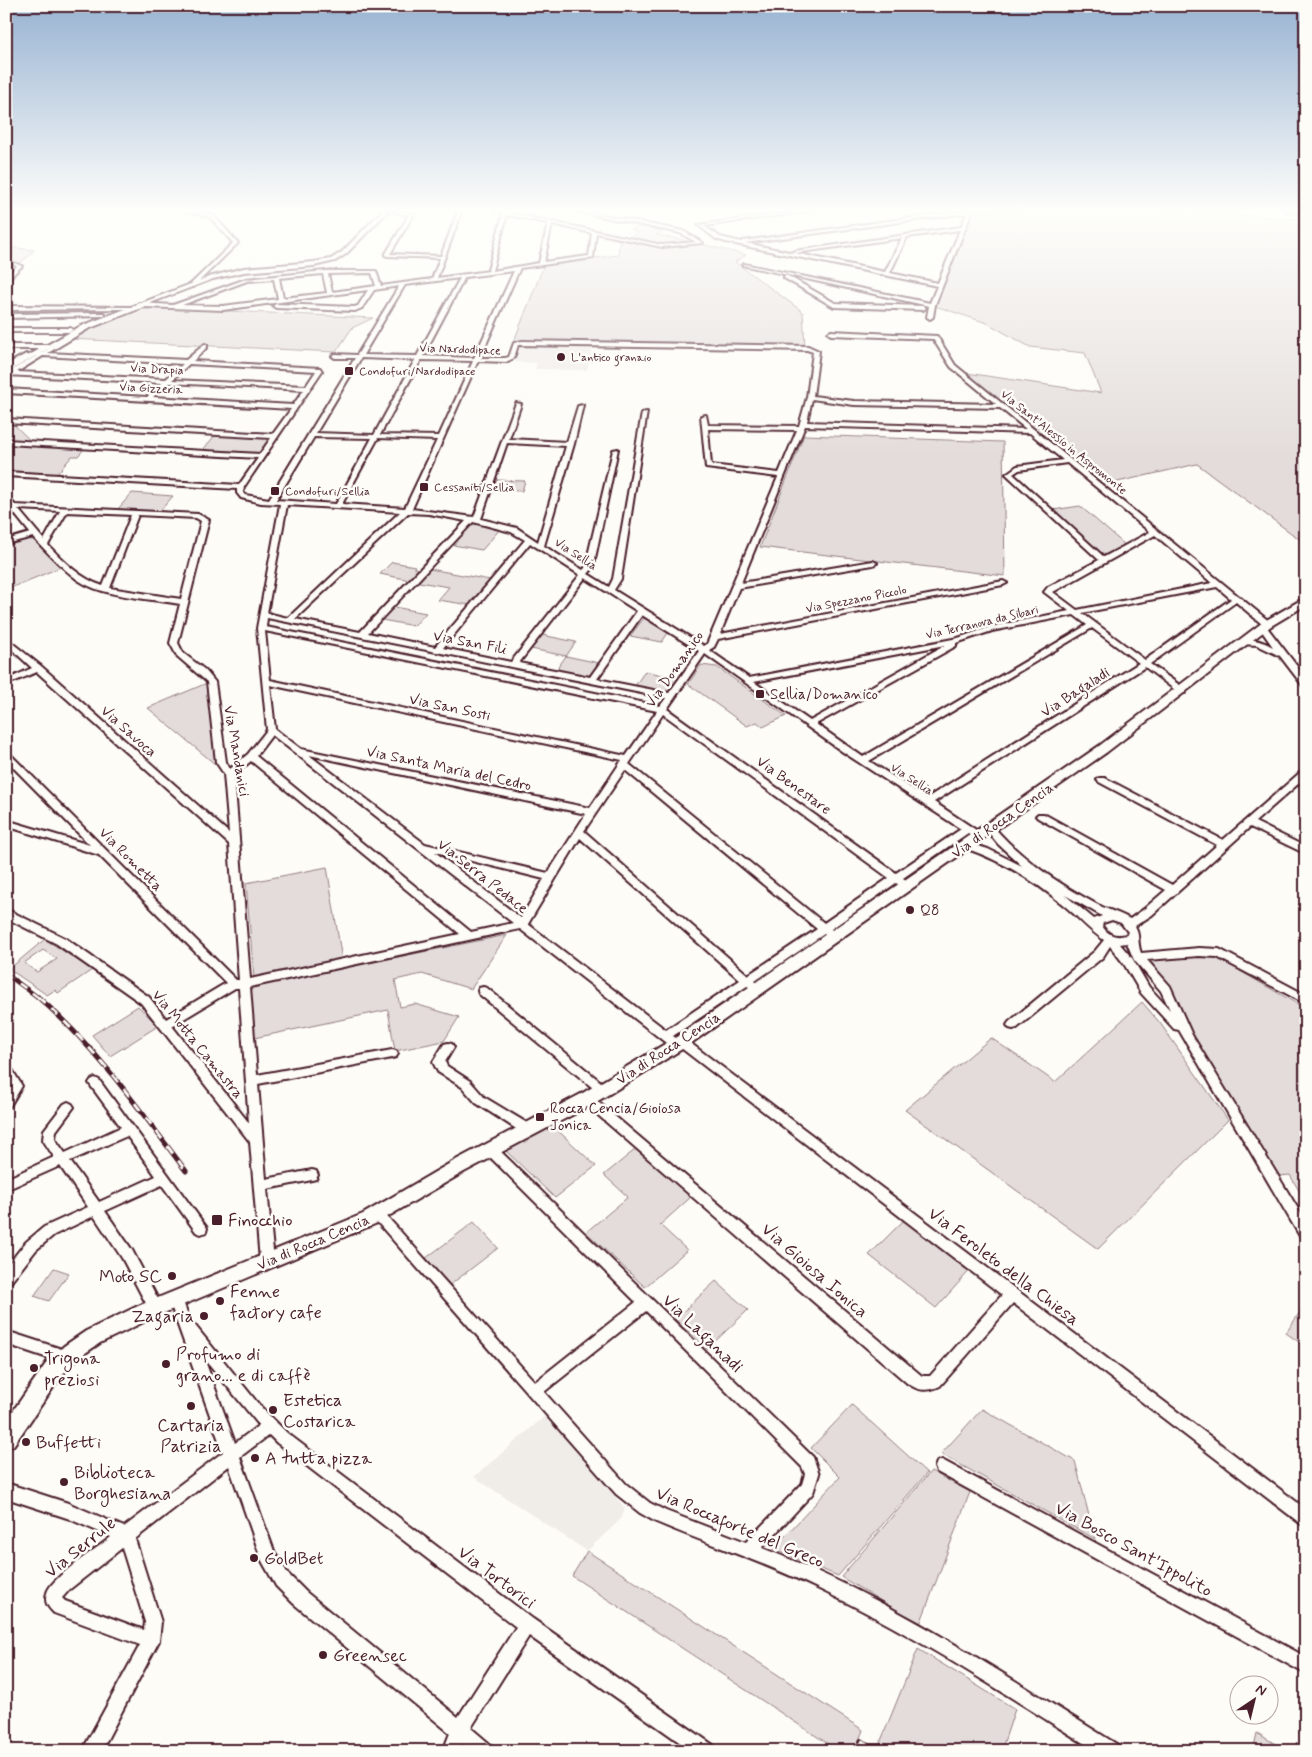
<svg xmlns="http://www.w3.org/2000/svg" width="1312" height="1757" font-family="Mynerve,sans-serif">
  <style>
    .built { fill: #f0ece8 }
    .green { fill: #e3dcda; stroke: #967e82; fill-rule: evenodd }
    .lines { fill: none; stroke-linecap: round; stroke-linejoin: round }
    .minor-casing { stroke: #4a1f2b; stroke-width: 4 }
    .tertiary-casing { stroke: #4a1f2b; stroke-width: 4 }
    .secondary-casing { stroke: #4a1f2b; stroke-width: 4 }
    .minor { fill: #fdfcf7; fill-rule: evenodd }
    .tertiary { fill: #fdfcf7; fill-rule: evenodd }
    .secondary { fill: #fdfcf7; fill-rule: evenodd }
    .rail-far2-casing { stroke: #4a1f2b; stroke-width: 4.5 }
    .rail-far1-casing { stroke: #4a1f2b; stroke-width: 5 }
    .rail-casing { stroke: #4a1f2b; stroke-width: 5.5 }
    .rail-far2 { stroke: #fdfcf7; stroke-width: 2.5; stroke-dasharray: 8; stroke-linecap: butt }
    .rail-far1 { stroke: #fdfcf7; stroke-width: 3; stroke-dasharray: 9; stroke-linecap: butt }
    .rail { stroke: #fdfcf7; stroke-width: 4; stroke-dasharray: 12; stroke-linecap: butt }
    .poi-dot { fill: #4a1f2b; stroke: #fdfcf7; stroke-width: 2 }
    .labels { text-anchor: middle; stroke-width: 5; stroke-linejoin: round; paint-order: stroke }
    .far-street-label { font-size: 12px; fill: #4a1f2b; stroke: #fdfcf7 }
    .far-poi-label { font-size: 12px; fill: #4a1f2b; stroke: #fdfcf7; text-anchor: start }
    .street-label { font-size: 15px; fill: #4a1f2b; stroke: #fdfcf7 }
    .poi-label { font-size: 15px; fill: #4a1f2b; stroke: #fdfcf7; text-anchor: start }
    .near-poi-label { font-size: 18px; fill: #4a1f2b; stroke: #fdfcf7; text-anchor: start }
    .near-street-label { font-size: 18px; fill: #4a1f2b; stroke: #fdfcf7 }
  </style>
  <rect width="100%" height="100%" fill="#fdfcf7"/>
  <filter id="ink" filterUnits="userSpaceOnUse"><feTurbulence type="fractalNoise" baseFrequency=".02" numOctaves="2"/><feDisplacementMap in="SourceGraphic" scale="10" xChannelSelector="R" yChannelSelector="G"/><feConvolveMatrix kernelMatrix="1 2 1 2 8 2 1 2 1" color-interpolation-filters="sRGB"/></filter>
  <g filter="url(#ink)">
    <g class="built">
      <path d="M521,344L593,346L587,370L535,369L537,363L515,362Z"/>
      <path d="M545,1416L625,1508L621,1519L587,1551L474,1477Z"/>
    </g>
    <g class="green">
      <path d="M972,211H1192L1306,220V544L1197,464L1100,486L960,372L1101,393L1085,353L1030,347L987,323L932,305Z"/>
      <path d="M644,224L668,229L656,235C687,240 716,248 746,255L735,262L803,312L805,347L514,341L544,265L618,255L620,237L627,239L639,232L631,230Z"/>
      <path d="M6,247L34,250C25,262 15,263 6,274Z"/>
      <path d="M145,307L373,318L352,328L336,352L70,339L100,324Z"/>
      <path d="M6,422H11L32,442L6,441Z"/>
      <path d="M216,434L273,437L260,454L202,451Z"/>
      <path d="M804,435L1003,442L1005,576L760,547Z"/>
      <path d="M6,444L85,448L78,456H72L57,474L6,472Z"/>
      <path d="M496,480L525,481L522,491L492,490Z"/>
      <path d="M132,493L173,496L159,512L117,510Z"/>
      <path d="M1080,506L1125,545L1102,556L1053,510Z"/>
      <path d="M474,522L501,528L482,550L453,545Z"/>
      <path d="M22,539L33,540L61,567L8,589L6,586V543Z"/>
      <path d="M392,562L415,566L414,568L419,569L410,580L380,574Z"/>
      <path d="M430,569L490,580L470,605L438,600L449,587L419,582Z"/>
      <path d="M394,607L426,613L414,626L382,620Z"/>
      <path d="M644,618L668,633L662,642L630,636Z"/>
      <path d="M542,635L576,642L566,656L531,649Z"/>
      <path d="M566,656L599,663L590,676L556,670Z"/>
      <path d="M701,665L717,667L786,716L763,727L757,722L747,726L688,684Z"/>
      <path d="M645,671L680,679L670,693L635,686Z"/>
      <path d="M207,683L216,765L148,708Z"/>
      <path d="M327,867L342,960L254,978L246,883Z"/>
      <path d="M507,935L471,989L422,974L395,980L400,1007L415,1004L459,1017L444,1041L395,1051L388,1010L254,1038L249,987Z"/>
      <path d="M45,939L92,970L58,993L55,990L47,995L9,969ZM43,950L57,959L37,972L24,963Z"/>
      <path d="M1207,955L1219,956L1243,967L1240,971L1306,1009V1203L1290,1175L1279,1176L1151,965L1156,960Z"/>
      <path d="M1142,1002L1160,1023L1228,1120L1098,1249L905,1110L991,1038L1055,1082Z"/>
      <path d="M138,1006L158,1026L110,1056L92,1035Z"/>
      <path d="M553,1126L596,1166L555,1198L506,1151Z"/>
      <path d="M636,1149L691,1197L660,1225L687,1250L645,1287L586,1232L628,1197L604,1175Z"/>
      <path d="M905,1219L971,1269L936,1308L869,1255Z"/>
      <path d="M474,1222L498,1248L450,1285L426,1258Z"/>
      <path d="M54,1268L69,1273L49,1301L34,1296Z"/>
      <path d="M716,1281L748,1310L707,1349L675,1319Z"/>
      <path d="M1306,1303V1347L1286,1333Z"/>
      <path d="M852,1405L927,1473L838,1576L773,1549L840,1477L811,1448Z"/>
      <path d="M982,1409L1075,1461L1095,1539L941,1454Z"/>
      <path d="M931,1471L970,1492L920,1624L841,1577Z"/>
      <path d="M587,1551L863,1730L855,1751H839L572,1576Z"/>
      <path d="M918,1649L1015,1709L1001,1751H892L880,1743Z"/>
      <path d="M1257,1733L1287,1751H1253Z"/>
    </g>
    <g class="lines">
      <g class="minor-casing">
        <g id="minor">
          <path d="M184,211L213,215L238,243L193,287L191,284L233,243L210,217Z"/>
          <path d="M390,211H400L414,214L390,254L441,256L458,211H462L437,278L489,271L488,270L503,214L494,211H512L510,213L662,245L696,242L680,233L575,211H583L683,231L703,243L662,247L596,233L593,258L520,268L480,358H505L509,357L514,343L522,341L808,346L819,351L813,396L854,401L996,404L951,367L933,339L831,335L828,333L831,331L937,336L955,365L1270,622V626H1266L1306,678V686H1303L1280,656L1257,645L1241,644L1240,642C1249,636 1264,642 1273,647L1259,627L1263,625L1236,602L1150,664L1185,689V693H1179L1145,667L934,802L982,834L984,836L982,838H976L968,833L903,878L912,886L911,888H903L896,883L831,929L834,933L833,936L829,937L824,934L755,981L758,985L757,988L753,989L747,986L673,1036L677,1039L681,1038L685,1039L1306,1509V1527L1301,1524L1013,1303L940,1386C927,1392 919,1391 907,1383L583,1102L581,1099L583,1096L587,1094L591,1096L922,1376H930L1002,1295L681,1048C673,1051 667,1043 661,1039L520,929L250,987L257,1075L392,1050L396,1051L398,1054L396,1057L392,1058L258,1084L266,1179L312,1170L316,1171L318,1175L316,1179L312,1180L267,1189L274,1261L272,1265L267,1267L262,1265L260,1261L250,1142L141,1003L57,944L6,918V909L65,938L149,997L166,1019L226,983L99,855L6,826V820L90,845L6,760V752L9,753L236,980H239L229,844L37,672L6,685V680L32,668L6,644V638L41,666L229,833L224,774L216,762L207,682L177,656L170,643L180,604C149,598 105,598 78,580C61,568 47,552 33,537L6,544V540L30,533L6,503V496L15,505L198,514L209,520L178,643L183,653L205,670L215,682L226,762L230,769L248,754L267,730L257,628L280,504L261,503L241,498L237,493V489L6,476V472L239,485L258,458L6,444V440L260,454L271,438L6,423V419L273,434L291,409L6,393V389L147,397L162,383L6,375V371H10L36,356L33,354L34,353H41L48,349H6V345H48L51,347L84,327L130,309L6,310V306L135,307L139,303L173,305L246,279L325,271H376L381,286L432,279L440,258L387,256L385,255L409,215ZM507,215L548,223L539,263L492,271ZM552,224L592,233L589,256L544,262ZM514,271L474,358L423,356L465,277ZM372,273L376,286L332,292L328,274ZM323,274L327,293L283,298L279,278ZM460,278L417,356L363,355L405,285ZM274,279L278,299L223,306L182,305L247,281ZM399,286L357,355L335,354L332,356L335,358H355L269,499L245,495L243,493L244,487L322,371L320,368L193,361L207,347V345L205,344L186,360L48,353L88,329L144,307L223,310L368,290L358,306L354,307L276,304L273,306L276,308L355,311L362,308L374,290ZM518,345L807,350L813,352L807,397L799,426L708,425L706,415L701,416L706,468L778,477L707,644L704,646L614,590L621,579L647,412L642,413L613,579L609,587L588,574L593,568L618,449L613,450L585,568L583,570L544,546L574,444L583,405L578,406L567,442L509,439L521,404L516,403L474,517L412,509L478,361L506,362L514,358ZM43,356L183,364L166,379L17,372ZM361,358L415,360L374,435L316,433ZM421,360L473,361L439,436L380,435ZM189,364L316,371L306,386L172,380ZM169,383L304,390L293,405L153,397ZM812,399L854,405L1000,408L1026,429L807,422ZM805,426L1030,433L1063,460L1017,466L1006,474L1099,560L1048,587L1044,592L1069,611L990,627L958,638L749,678L709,650L714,647L718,639L1003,585L1007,583L1003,581L720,634L739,588L873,565L877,563L873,561L741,583ZM708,429L797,430L779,473L711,465ZM314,437L372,438L336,504L276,500ZM378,438L437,440L405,508L342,504ZM507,443L566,446L538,542L517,528L481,519ZM1067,463L1150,532L1104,557L1013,474L1019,470ZM287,505L400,512L288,618L267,613ZM18,509L60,511L44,540ZM67,512L131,515L103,586C81,579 64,562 48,545ZM408,513L429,514L466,521L360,632L295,619ZM138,515L196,518L201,521L181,599L110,588ZM473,522L511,532L525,540L435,647L368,633ZM1155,535L1212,583L1077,610L1053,592ZM530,543L580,575L511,662L443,648ZM585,578L637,611L590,677L519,663ZM1217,587L1231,599L1145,660L1082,613ZM642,615L699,651L669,693L597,679ZM1074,615L1087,625L863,757L816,724L956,646V643L992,631ZM267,618L666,698L660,706L266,627ZM1092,628L1139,663L927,798L869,761ZM265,631L657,711L626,756L270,680ZM945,645L810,721L754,682ZM705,654L843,752L961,829L896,873L667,709ZM270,685L622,760L590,808L301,749L275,729ZM663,714L889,878L824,923L629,764ZM272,735L513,923L471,932L256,756ZM309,755L586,814L548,873L425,844ZM251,761L460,934L250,979L234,775ZM625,770L817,929L748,975L584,831ZM580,838L740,980L666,1030L528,924ZM435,852L544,879L521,918ZM235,988H239L249,1123L172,1026Z"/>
          <path d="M800,211H811L704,226L720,237L741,242L743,241L961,211H972L935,305L933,317L930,319L927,317L929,306L742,265L744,264L930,303L937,286L726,242L716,239L698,225ZM967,213L961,227L795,251L793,252L794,253L745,243ZM960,230L938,283L890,273L907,237ZM902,238L885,272L795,253Z"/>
          <path d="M1286,211H1306V213L1288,212Z"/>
          <path d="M14,263L22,266L6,281V277L17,266L14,265Z"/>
          <path d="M784,276H788L835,303L923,306L926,308L923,310L834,307L784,278Z"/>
          <path d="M103,313L105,314V316L6,318V314Z"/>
          <path d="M6,328H70L73,330L70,332H6Z"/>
          <path d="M26,354L29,356L28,357L6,370V365Z"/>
          <path d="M1306,769V777L1255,822L1306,847V854L1250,827L1152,915L1135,926C1140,934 1137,943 1141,953L1199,948L1219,949L1306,995V1004L1217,957L1199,956L1147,960L1170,986L1192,1035L1306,1222V1240L1301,1238L1179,1030L1174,1029L1141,993L1124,964L1110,946L1103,957L1017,1028L1013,1029L1009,1028L1007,1025L1009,1022L1095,951L1104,940C1090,931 1078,917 1066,907C1034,880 1001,860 962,847L960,845L965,842L988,849L1022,866L998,844L985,828L987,826H993C1022,860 1059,884 1098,905C1108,910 1120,913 1130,919L1144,909L1166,890L1038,818L1036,816L1038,814H1044L1172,885L1217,845L1099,782L1097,780L1099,778H1105L1223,840L1303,770ZM1065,895L1102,916L1094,919ZM1112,920L1121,923L1128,932L1126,935C1116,938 1108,935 1102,926L1103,923ZM1127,943L1134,960L1161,991L1170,1010L1149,987L1132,958L1120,944Z"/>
          <path d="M483,987L487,988L607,1087L609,1090L607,1093L603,1095L599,1093L479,994L478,991L479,988Z"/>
          <path d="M448,1043L452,1044L454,1047L445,1062L447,1066L470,1081L484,1097L532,1126L534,1130L532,1134L528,1135L524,1134L476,1103L462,1087L438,1072L433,1062L444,1044Z"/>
          <path d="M6,1064L10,1066L22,1086L10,1106L6,1108V1092L10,1086L6,1080Z"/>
          <path d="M95,1078L99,1080L207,1228L206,1232L201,1234L196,1232L162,1185L105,1211L132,1250L160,1303L162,1307L160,1311L155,1313L150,1311L122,1258L94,1216L54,1235L36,1250L11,1282L6,1284V1267L26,1242L44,1227L88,1207L60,1166L6,1190V1179L54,1157L43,1140L44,1130L64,1104L68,1102L72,1104L74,1107L56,1131L55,1139L65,1153L121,1127L91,1086L89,1083L91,1080ZM127,1136L156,1176L99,1202L70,1161Z"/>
          <path d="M490,1144L494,1145L813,1457L819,1474L813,1493L762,1548C889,1597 1003,1674 1118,1745L1121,1751H1096C1005,1694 914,1634 817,1588C764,1562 710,1545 656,1522L640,1513L616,1494L371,1215L372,1211L377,1209L382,1211L535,1382L636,1302L486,1153L484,1149L486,1145ZM646,1311L802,1467L805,1474L802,1484L746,1542L666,1511L650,1503L626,1484L544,1392Z"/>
          <path d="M176,1294L181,1296L189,1318L260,1406L287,1433L533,1619L713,1745L716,1751H692L529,1636L471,1728L491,1745L494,1751H471L463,1744L461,1751H443L450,1733L294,1604L276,1586L262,1561L229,1466L135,1539L161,1622L159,1641L101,1751H82L140,1645L54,1613C48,1607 44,1602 47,1593C50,1578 98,1548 111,1537L67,1518L6,1498V1483L68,1503L124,1527L223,1452L169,1300L171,1296ZM204,1358L259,1425L235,1443ZM269,1435L277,1443L516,1627L458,1717L306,1592L288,1574L274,1551L240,1457ZM122,1548L145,1622L144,1630L65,1601L62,1598L70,1589Z"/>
          <path d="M6,1331L71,1352L73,1357L71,1362L66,1364L6,1344Z"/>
          <path d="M942,1460L1306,1657V1674L937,1472L935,1467L937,1462Z"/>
        </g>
      </g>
      <g class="tertiary-casing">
        <path id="tertiary" d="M382,211H388L346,254L335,261L314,266L244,272L213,279L85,328L6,373V368L81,326L209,277L244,268L314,262L331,259L342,252Z"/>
      </g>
      <g class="secondary-casing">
        <path id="secondary" d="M1306,597V605L1271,626L1107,752L687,1046L593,1104L464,1172L375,1224L152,1318L100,1343L78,1358L61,1376L13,1446L6,1449V1421L47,1362L64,1346L86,1331L138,1306L363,1214L452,1162L581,1094L675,1038L1099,746L1263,622Z"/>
      </g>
      <use href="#minor" class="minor"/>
      <use href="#tertiary" class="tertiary"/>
      <use href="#secondary" class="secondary"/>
      <g class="rail-far2-casing">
        <path id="rail-far2" d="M6,974L39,998"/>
      </g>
      <g class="rail-far1-casing">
        <path id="rail-far1" d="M38,997C96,1047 140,1110 186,1171"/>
      </g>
      <g class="rail-casing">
        <path id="rail" d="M861,1741L876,1751"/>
      </g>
      <use href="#rail-far2" class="rail-far2"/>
      <use href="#rail-far1" class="rail-far1"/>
      <use href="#rail" class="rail"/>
    </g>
  </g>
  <linearGradient id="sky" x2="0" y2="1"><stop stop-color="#98b3d2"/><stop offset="0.46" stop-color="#fefefb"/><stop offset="1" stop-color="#fefefb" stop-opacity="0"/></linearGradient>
  <rect width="1312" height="457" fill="url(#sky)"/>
  <g class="poi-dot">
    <circle cx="561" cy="357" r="5"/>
    <rect x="344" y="366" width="10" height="10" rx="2.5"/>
    <rect x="419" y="482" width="10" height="10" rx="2.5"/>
    <rect x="270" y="486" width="10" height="10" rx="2.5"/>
    <rect x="755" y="689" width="10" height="10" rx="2.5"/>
    <circle cx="910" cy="910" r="5"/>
    <rect x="535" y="1112" width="10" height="10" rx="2.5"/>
    <rect x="211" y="1214" width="12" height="12" rx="2.5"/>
    <circle cx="172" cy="1276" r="5"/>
    <circle cx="220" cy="1301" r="5"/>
    <circle cx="204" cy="1316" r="5"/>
    <circle cx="166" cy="1364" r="5"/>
    <circle cx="34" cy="1368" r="5"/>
    <circle cx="191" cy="1406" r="5"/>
    <circle cx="273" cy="1410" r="5"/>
    <circle cx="26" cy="1442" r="5"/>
    <circle cx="255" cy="1458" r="5"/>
    <circle cx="64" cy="1482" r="5"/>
    <circle cx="254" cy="1558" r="5"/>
    <circle cx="323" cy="1655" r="5"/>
  </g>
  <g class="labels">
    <g class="far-street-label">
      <text transform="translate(460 349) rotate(2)" y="4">Via Nardodipace</text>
      <text transform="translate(157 369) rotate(3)" y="4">Via Drapia</text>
      <text transform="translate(151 388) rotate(3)" y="4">Via Gizzeria</text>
      <text transform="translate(1064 442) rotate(39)" y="4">Via Sant'Alessio in Aspromonte</text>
      <text transform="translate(576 554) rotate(33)" y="4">Via Sellia</text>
      <text transform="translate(856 599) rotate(-11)" y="4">Via Spezzano Piccolo</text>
      <text transform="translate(982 622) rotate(-13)" y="4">Via Terranova da Sibari</text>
      <text transform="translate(912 779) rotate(33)" y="4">Via Sellia</text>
    </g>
    <g class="far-poi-label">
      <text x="571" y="361">L'antico granaio</text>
      <text x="359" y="375">Condofuri/Nardodipace</text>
      <text x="434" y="491">Cessaniti/Sellia</text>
      <text x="285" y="495">Condofuri/Sellia</text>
    </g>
    <g class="street-label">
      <text transform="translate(470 642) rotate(11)" y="5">Via San Fili</text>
      <text transform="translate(674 669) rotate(-55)" y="5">Via Domanico</text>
      <text transform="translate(1075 692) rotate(-33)" y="5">Via Bagaladi</text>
      <text transform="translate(450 707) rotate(12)" y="5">Via San Sosti</text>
      <text transform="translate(129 731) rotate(42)" y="5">Via Savoca</text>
      <text transform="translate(237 751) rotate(80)" y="5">Via Mandanici</text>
      <text transform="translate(449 768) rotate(12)" y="5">Via Santa Maria del Cedro</text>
      <text transform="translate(794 785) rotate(36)" y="5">Via Benestare</text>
      <text transform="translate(1002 820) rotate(-35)" y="5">Via di Rocca Cencia</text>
      <text transform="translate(131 859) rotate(45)" y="5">Via Rometta</text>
      <text transform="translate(483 876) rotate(38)" y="5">Via Serra Pedace</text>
      <text transform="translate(198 1044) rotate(51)" y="5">Via Motta Camastra</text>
      <text transform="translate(668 1048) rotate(-33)" y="5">Via di Rocca Cencia</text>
      <text transform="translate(313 1242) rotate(-23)" y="5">Via di Rocca Cencia</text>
    </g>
    <g class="poi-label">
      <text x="770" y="699">Sellia/Domanico</text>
      <text x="920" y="915">Q8</text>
      <text x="550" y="1113">Rocca Cencia/Gioiosa<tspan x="550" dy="17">Jonica</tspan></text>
    </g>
    <g class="near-poi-label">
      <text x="228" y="1226">Finocchio</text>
      <text x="162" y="1282" text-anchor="end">Moto SC</text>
      <text x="230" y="1297">Fenne<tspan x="230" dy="21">factory cafe</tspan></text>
      <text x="194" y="1322" text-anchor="end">Zagaria</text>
      <text x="176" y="1360">Profumo di<tspan x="176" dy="21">grano... e di caffè</tspan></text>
      <text x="44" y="1364">Trigona<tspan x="44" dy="21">preziosi</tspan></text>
      <text x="283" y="1406">Estetica<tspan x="283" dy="21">Costarica</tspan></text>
      <text x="191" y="1431" text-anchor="middle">Cartaria<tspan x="191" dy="21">Patrizia</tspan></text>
      <text x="36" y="1448">Buffetti</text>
      <text x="265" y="1464">A tutta pizza</text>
      <text x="74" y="1478">Biblioteca<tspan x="74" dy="21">Borghesiana</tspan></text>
      <text x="264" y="1564">GoldBet</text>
      <text x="333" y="1661">Greensec</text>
    </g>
    <g class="near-street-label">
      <text transform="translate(1004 1266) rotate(37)" y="6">Via Feroleto della Chiesa</text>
      <text transform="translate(815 1270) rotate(41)" y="6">Via Gioiosa Ionica</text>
      <text transform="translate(703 1333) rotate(44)" y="6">Via Laganadi</text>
      <text transform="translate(740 1527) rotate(23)" y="6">Via Roccaforte del Greco</text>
      <text transform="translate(80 1547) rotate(-39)" y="6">Via Serrule</text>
      <text transform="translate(1134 1549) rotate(29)" y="6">Via Bosco Sant'Ippolito</text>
      <text transform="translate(497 1577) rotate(37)" y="6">Via Tortorici</text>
    </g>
  </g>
  <rect width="1312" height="1757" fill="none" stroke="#fdfcf7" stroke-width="25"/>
  <rect x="12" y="12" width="1287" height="1732" fill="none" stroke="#4a1f2b" stroke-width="2" filter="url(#ink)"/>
  <g transform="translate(1254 1700) rotate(35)"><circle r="24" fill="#fdfcf7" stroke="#b5a4a5"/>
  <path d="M0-4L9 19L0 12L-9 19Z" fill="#4a1f2b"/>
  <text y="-8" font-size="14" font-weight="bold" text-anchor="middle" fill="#4a1f2b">N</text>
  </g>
</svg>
